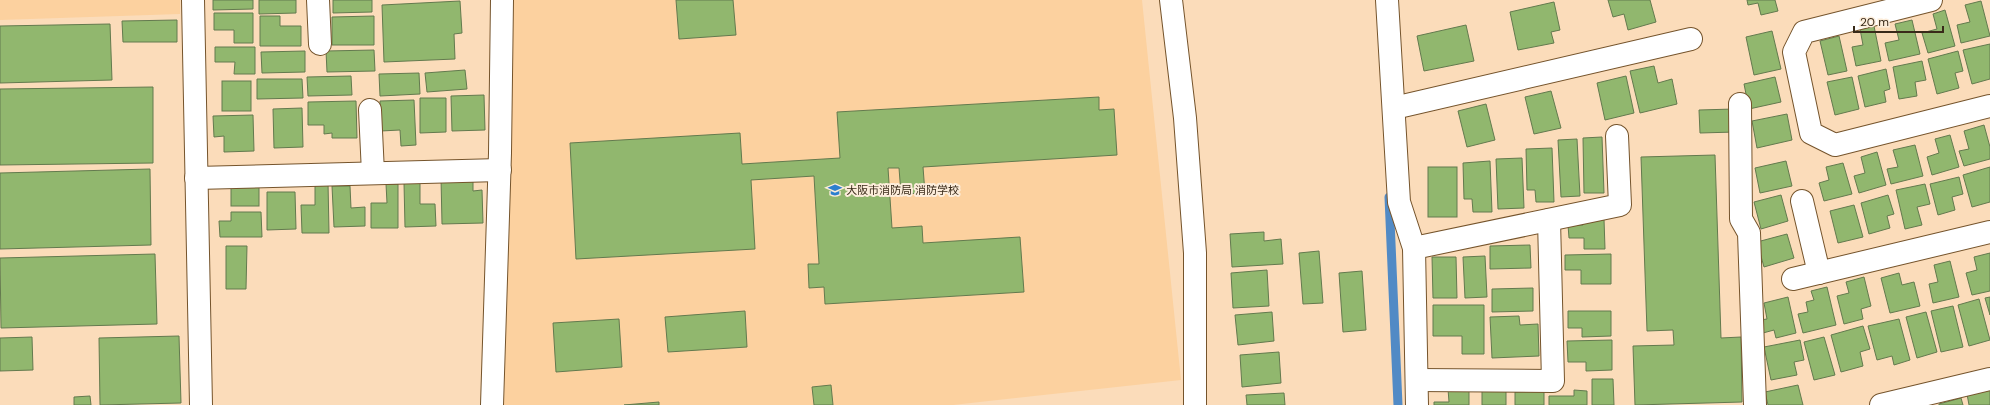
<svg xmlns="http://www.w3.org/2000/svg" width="1990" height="405" font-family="'DM Sans','Noto Sans JP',sans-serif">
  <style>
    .built { fill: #fcd19f }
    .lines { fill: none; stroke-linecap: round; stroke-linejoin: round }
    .stream { stroke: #518ac5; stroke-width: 9 }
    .building { fill: #91b76e; stroke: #637a4e }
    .minor-casing { stroke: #75542c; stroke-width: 24 }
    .minor { stroke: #fff; stroke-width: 22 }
    .labels { text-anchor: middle; stroke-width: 4; stroke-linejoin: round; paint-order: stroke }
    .poi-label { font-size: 11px; fill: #392a19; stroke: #fceddb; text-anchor: start }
  </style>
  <rect width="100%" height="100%" fill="#fbdcba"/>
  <g class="built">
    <path d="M0,0H180V14L0,20Z"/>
    <path d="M514,0H1142L1181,380L953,405H504Z"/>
  </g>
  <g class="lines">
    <path class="stream" d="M1389,197L1398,405"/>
  </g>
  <g class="building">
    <path d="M213,0H253V9L213,10Z"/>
    <path d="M259,0H296V13L259,14Z"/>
    <path d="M333,0H372V12L333,13Z"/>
    <path d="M676,0H733L736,35L679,39Z"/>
    <path d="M1608,0H1650L1656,22L1628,30L1624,14L1613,17Z"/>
    <path d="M1747,0H1775L1778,11L1761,15L1758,3L1748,5Z"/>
    <path d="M460,1L462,33L454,34L455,59L384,62L382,5Z"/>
    <path d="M1981,1L1990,36L1961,43L1957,25L1970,22L1965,5Z"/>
    <path d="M1554,2L1560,30L1551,32L1554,43L1518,50L1510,12Z"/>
    <path d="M1945,10L1955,46L1928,53L1922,33L1937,29L1933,14Z"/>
    <path d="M214,13H253V43H234V30H214Z"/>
    <path d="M260,16H280V26H301V46H260Z"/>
    <path d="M374,16V45H332V17Z"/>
    <path d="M177,20V42H123L122,21Z"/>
    <path d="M1912,20L1920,54L1889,61L1885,43L1899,40L1895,24Z"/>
    <path d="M110,24L112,80L0,83V26Z"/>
    <path d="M1466,25L1474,61L1424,71L1417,36Z"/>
    <path d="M1874,26L1881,61L1856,66L1852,47L1863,45L1860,29Z"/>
    <path d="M1772,31L1781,69L1754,75L1746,37Z"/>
    <path d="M1839,36L1847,71L1828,75L1820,41Z"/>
    <path d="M1990,44V79L1972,84L1963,50Z"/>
    <path d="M215,47H255V74H234L235,62H215Z"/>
    <path d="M374,50L375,71L327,72L326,51Z"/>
    <path d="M305,51V72L262,73L261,52Z"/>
    <path d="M1958,51L1963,71L1955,73L1959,88L1937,94L1928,59Z"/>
    <path d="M1922,61L1926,80L1915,82L1917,96L1899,99L1893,67Z"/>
    <path d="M1654,66L1658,83L1672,79L1677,104L1640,113L1630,71Z"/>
    <path d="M1886,69L1890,89L1884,91L1886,102L1865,107L1858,76Z"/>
    <path d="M465,70L467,89L427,92L425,73Z"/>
    <path d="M419,73L420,94L380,96L379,74Z"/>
    <path d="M351,76L352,95L308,96L307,77Z"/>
    <path d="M1626,76L1634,113L1605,120L1597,83Z"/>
    <path d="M1775,77L1781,102L1749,109L1744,84Z"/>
    <path d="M1852,77L1859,109L1835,115L1827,82Z"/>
    <path d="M257,79H302L303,98L257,99Z"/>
    <rect x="222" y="81" width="29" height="30"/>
    <path d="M153,87V163L0,165V89Z"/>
    <path d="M1551,91L1561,128L1534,134L1525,97Z"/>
    <path d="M484,95L485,130L452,131L451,96Z"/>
    <path d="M1099,97V110L1114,109L1117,155L923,167L925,193L901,194L899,168H888L892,228L922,226L923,243L1020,237L1024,292L825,304L824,287L809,288L808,264H819L814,176L751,180L755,249L576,259L570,143L740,133L742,164L840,158L837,112Z"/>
    <path d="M420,98H446V132L420,133Z"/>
    <path d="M414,100L416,145L401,146L400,130L381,131L380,101Z"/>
    <path d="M356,101L357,138H332V133L324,134V125H308V102Z"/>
    <path d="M1486,104L1495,140L1467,147L1458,111Z"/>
    <path d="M302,108L303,147L274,148L273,109Z"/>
    <path d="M1734,109L1735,132L1700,133L1699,110Z"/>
    <path d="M1787,114L1792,140L1757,148L1752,121Z"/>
    <path d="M253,115L254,151L224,152V136L214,137L213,116Z"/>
    <path d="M1984,125L1990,147V159L1964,166L1959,151L1969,149L1964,131Z"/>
    <path d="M1950,135L1959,167L1932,175L1927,157L1939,153L1935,139Z"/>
    <path d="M1602,137L1604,193H1584L1583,138Z"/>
    <path d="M1577,139L1580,196L1561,197L1558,140Z"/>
    <path d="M1915,145L1923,176L1891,184L1887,169L1898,167L1893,150Z"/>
    <path d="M1552,148L1554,202H1536L1535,190H1527L1526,149Z"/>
    <path d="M1877,152L1886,185L1859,193L1854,176L1865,173L1861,157Z"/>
    <path d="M1715,155L1721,338L1741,337L1742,402L1635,405L1633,346L1674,345L1673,330L1647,331L1641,157Z"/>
    <path d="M1522,158L1524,208L1498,209L1496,159Z"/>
    <path d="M1490,161L1492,212H1473L1472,199H1464L1463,163Z"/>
    <path d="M1786,161L1792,186L1760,193L1755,168Z"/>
    <path d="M1843,163L1852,194L1824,201L1819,183L1829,180L1826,167Z"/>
    <rect x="1428" y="167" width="29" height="50"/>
    <path d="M1990,167V202L1972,207L1963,175Z"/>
    <path d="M150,169L151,245L0,249V173Z"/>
    <path d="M1959,177L1963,194L1952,197L1955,210L1938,215L1930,184Z"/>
    <path d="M441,178H473V191L482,190L483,223L442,224Z"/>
    <path d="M315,182H328L329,233H302L301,205H315Z"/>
    <path d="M420,182V204H435L436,226L405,227L404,183Z"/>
    <path d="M386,184H398V228H371V203H387Z"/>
    <path d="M1925,184L1930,204L1917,207L1922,225L1905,229L1896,190Z"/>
    <rect x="231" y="185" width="28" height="21"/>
    <path d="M332,186H350L351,208L365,207V226L334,227Z"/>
    <path d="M267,192H295L296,229L267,230Z"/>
    <path d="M1781,195L1788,221L1761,229L1754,202Z"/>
    <path d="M1888,195L1894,214L1887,216L1890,228L1869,234L1861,203Z"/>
    <path d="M1854,205L1863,237L1838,243L1830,211Z"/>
    <path d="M231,212H261L262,237H220L219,221H231Z"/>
    <path d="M1583,219H1604L1605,249H1584V238H1569L1568,225H1583Z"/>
    <path d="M1264,232V241L1281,239L1283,264L1232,267L1230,234Z"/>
    <path d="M1787,234L1794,258L1764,267L1757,242Z"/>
    <path d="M1530,245L1531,268L1490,269V246Z"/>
    <path d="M226,246H247L246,289H226Z"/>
    <path d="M1319,251L1323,303L1303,304L1299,253Z"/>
    <path d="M1990,253V291L1972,295L1966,273L1977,270L1974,257Z"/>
    <path d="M155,254L157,324L1,328L0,258Z"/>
    <path d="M1611,254V284H1581V270H1565V255Z"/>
    <path d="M1485,256L1487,297L1465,298L1463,257Z"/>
    <path d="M1432,257H1456L1457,298H1433Z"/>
    <path d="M1950,261L1959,297L1933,303L1929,284L1938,282L1934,265Z"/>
    <path d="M1267,270L1269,306L1233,308L1231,273Z"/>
    <path d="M1362,271L1366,330L1343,332L1339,273Z"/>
    <path d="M1899,273L1902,285L1914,282L1920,306L1890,313L1881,278Z"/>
    <path d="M1864,277L1871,306L1861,309L1863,319L1844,324L1837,296L1849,293L1846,282Z"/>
    <path d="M1827,287L1836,325L1803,333L1798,314L1808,312L1806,302L1814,300L1811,291Z"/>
    <path d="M1533,288V311L1492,312V289Z"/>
    <path d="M1788,297L1796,333L1776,338L1774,330L1763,333L1760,320L1767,319L1764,303Z"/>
    <path d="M1990,297V315L1985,298Z"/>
    <path d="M1979,299L1990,340L1969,346L1958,305Z"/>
    <path d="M1433,305H1484V354H1462V336H1433Z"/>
    <path d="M1953,306L1963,347L1941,352L1931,311Z"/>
    <path d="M745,311L747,347L668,352L665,317Z"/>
    <path d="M1568,311H1611V336L1582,337V328H1568Z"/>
    <path d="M1272,312L1274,341L1238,345L1235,315Z"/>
    <path d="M1926,312L1937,352L1917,358L1906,317Z"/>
    <path d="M1519,316L1520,325L1538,324L1539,356L1492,358L1490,317Z"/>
    <path d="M619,319L622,367L556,372L553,323Z"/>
    <path d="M1899,319L1910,360L1894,365L1892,356L1877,360L1868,326Z"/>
    <path d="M1863,326L1870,349L1860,352L1863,366L1841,372L1831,335Z"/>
    <path d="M179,336L181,403L100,405L99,338Z"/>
    <path d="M32,337L33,370L0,371V338Z"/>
    <path d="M1824,337L1835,375L1814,380L1804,342Z"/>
    <path d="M1612,340V370L1586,371V362H1568L1567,341Z"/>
    <path d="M1800,340L1804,360L1794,362L1797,375L1771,380L1764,347Z"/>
    <path d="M1279,352L1281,383L1242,387L1240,355Z"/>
    <path d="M1592,379H1613L1614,405H1592Z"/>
    <path d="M831,385L833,405H814L812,387Z"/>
    <path d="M1798,385L1803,405H1768L1765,392Z"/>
    <path d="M1448,389H1469V405H1434V402H1449Z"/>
    <path d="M1990,389V405H1969L1967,394Z"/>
    <rect x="1482" y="390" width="24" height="15"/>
    <path d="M1574,390L1587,391V405H1549V396H1574Z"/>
    <path d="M1544,391V405H1515V392Z"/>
    <path d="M1284,393L1285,405H1247L1246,395Z"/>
    <path d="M90,396L91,405H74V397Z"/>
    <path d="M1961,398L1963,405H1939V404Z"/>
    <path d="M659,402V405H624Z"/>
  </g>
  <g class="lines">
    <g class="minor-casing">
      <g id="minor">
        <path d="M193,0L201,405"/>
        <path d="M318,0L320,44"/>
        <path d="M1171,0L1185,118L1195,253V405"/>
        <path d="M1387,0L1399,202L1414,248L1417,405"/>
        <path d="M1931,0L1804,32L1794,52L1811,133L1835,145L1990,106"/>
        <path d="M1740,104L1741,219L1749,233L1755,405"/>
        <path d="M1394,108L1691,39"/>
        <path d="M370,110L373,173"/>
        <path d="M196,178L500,170"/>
        <path d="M1802,201L1819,273"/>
        <path d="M1414,248L1620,205L1617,136"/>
        <path d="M1793,279L1990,232"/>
        <path d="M1417,380L1553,381L1549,220"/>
        <path d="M492,405L500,153L502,0"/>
        <path d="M1881,405L1990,379"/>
      </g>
    </g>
    <use href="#minor" class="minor"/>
  </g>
  <defs>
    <g id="school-bare" transform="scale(1.08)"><path d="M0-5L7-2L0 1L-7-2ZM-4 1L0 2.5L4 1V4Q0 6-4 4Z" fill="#2c7fce" stroke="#fceddb" stroke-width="2.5" paint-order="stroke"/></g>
  </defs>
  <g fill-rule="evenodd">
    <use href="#school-bare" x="835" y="190"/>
  </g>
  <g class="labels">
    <g class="poi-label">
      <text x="846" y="194">大阪市消防局 消防学校</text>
    </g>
  </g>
  <path d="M1854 26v6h89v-6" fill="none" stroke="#392a19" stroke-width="2"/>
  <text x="1860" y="26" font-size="12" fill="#392a19" stroke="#fceddb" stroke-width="3" paint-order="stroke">20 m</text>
</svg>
